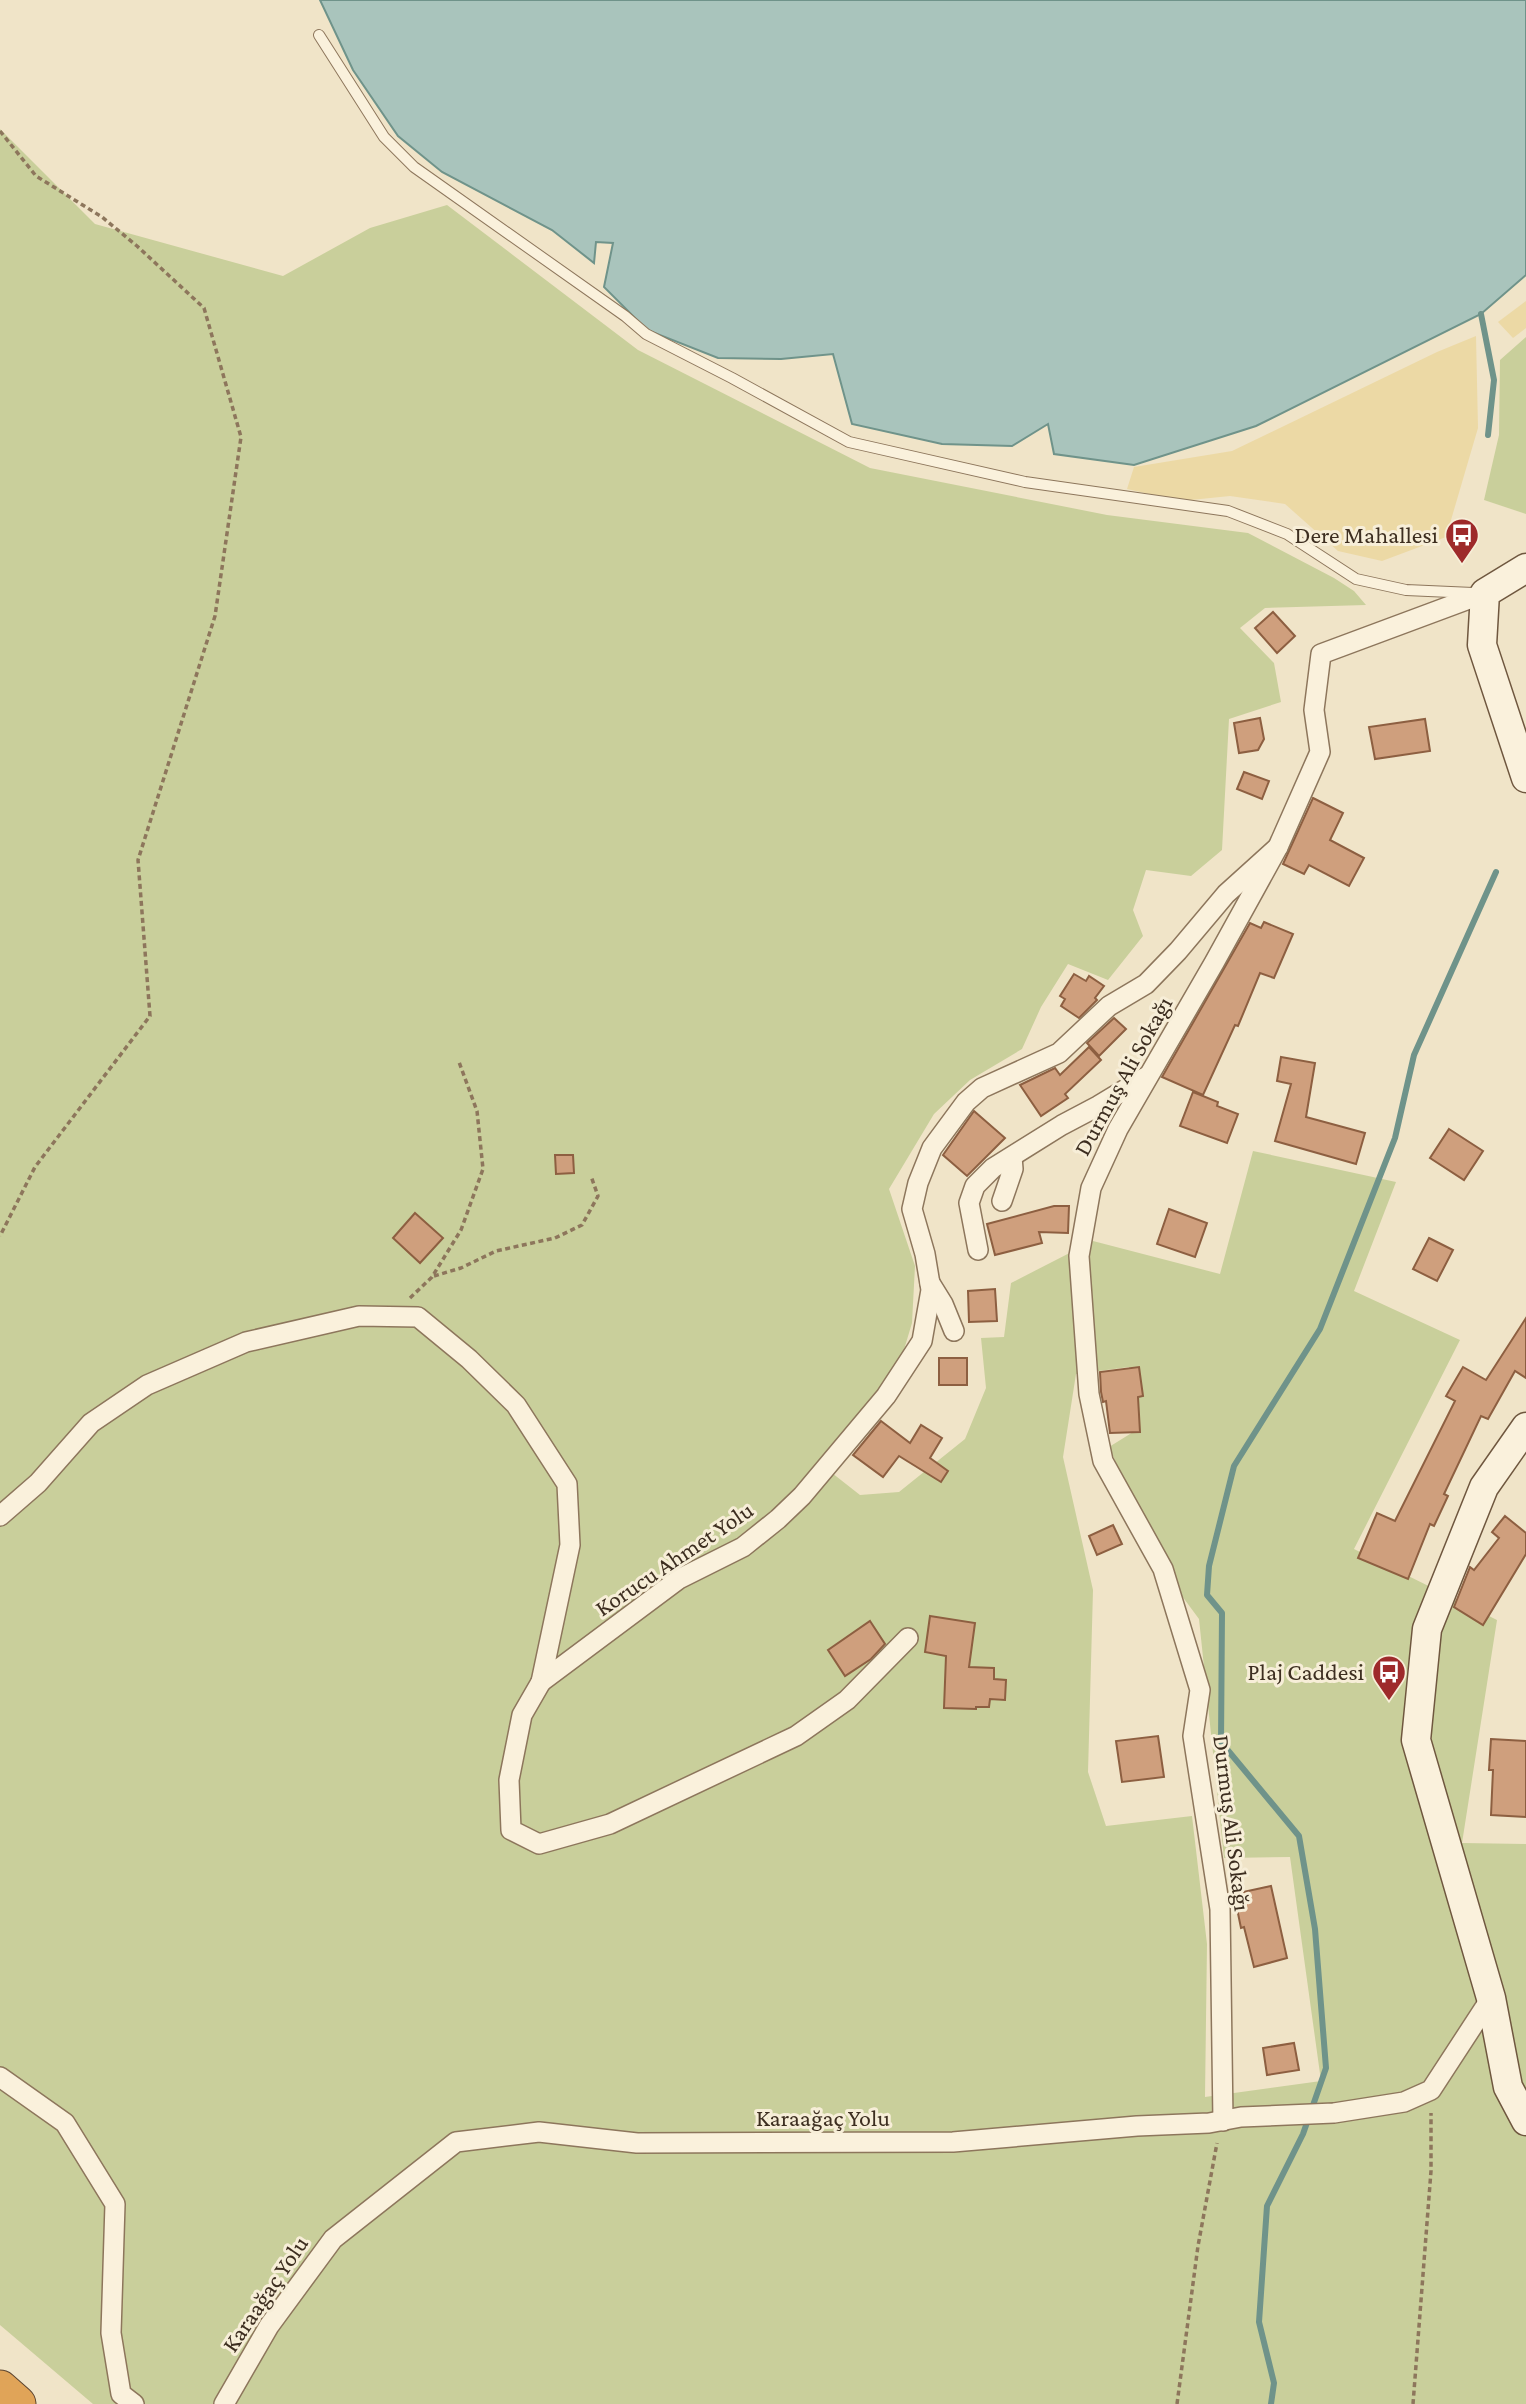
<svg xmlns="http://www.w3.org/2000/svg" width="1526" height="2404" font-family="'Crimson Pro',serif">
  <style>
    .green { fill: #c9cf9b; fill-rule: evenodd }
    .sand { fill: #ecd9a5 }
    .water { fill: #a9c4bc; stroke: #6f938a; stroke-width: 2 }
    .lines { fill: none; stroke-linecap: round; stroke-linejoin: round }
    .stream { stroke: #6f938a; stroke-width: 6 }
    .building { fill: #cf9f7d; stroke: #8d5f41; stroke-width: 2 }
    .lane-casing { stroke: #8d765c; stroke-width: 12 }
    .street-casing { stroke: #8d765c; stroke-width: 22 }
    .secondary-casing { stroke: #6f573f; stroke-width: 31 }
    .highway-casing { stroke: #5b4430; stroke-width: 39 }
    .path { stroke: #8d765c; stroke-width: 3.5; stroke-dasharray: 5 3.5; stroke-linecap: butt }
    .lane { stroke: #faf1dc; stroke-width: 10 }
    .street { stroke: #faf1dc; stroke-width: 19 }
    .secondary { stroke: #faf1dc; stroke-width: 28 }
    .highway { stroke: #e0a458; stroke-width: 37 }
    .labels { text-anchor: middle; stroke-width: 6; stroke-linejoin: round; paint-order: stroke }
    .poi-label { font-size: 24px; fill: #3d2e20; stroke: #f7eed8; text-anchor: end }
    .street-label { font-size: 24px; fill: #3d2e20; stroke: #f7eed8 }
  </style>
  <rect width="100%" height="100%" fill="#f0e4c8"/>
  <g class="green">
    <path d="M0,129L95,224L283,276L370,228L447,205L638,350L870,468L1107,515L1248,533L1334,578L1354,591L1366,605L1265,608L1240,628L1274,663L1281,702L1229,719L1222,850L1191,876L1146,870L1133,910L1143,936L1108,980L1068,964L1041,1007L1022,1049L970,1080L934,1114L889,1189L915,1266L912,1323L900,1363L840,1440L818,1462L860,1495L899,1492L965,1439L986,1388L981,1338L1004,1337L1011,1283L1093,1241L1220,1274L1253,1151L1396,1182L1354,1291L1460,1340L1354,1549L1497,1620L1462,1843L1526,1844V2404H93L0,2325ZM1129,1367L1138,1429L1109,1447L1168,1577L1199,1619L1224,1858L1290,1857L1321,2081L1205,2097L1207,1944L1192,1816L1106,1826L1088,1772L1093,1590L1063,1457L1076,1374Z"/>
    <path d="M1526,337V514L1484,500L1499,435L1500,360Z"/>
  </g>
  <g class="sand">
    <path d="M1526,301V328L1513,338L1498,322Z"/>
    <path d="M1476,336L1478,428L1446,537L1382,561L1338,551L1285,504L1230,496L1181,501L1127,489L1134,467L1232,451L1437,352Z"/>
  </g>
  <path class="water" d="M320,0H1526V275L1481,314L1256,426L1134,465L1054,454L1048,424L1012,446L942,444L852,424L833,354L781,359L718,358L647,330L604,287L613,243L596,242L594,263L552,230L442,172L398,136L353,70Z"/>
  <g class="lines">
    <g class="stream">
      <path d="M1481,314L1494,380L1488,435"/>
      <path d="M1271,2404L1274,2383L1259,2322L1267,2206L1303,2134L1326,2068L1315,1929L1299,1836L1221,1742L1222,1613L1207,1595L1209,1566L1234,1466L1320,1329L1395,1138L1414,1055L1496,872"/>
    </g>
  </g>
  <g class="building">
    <path d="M1273,612L1295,636L1277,653L1255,628Z"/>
    <path d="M1260,718L1264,739L1258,750L1239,753L1234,723Z"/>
    <path d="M1425,719L1430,751L1375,759L1369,727Z"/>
    <path d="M1244,772L1269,781L1262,799L1237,789Z"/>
    <path d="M1313,798L1343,813L1330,840L1364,858L1349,886L1309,865L1304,874L1283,864Z"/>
    <path d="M1264,922L1293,934L1274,978L1260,973L1238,1026L1235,1025L1203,1095L1162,1077L1250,923L1261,928Z"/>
    <path d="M1074,974L1086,981L1089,976L1104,986L1095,998L1097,1000L1079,1018L1061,1006L1065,999L1060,996Z"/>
    <path d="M1114,1018L1126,1029L1099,1056L1087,1043Z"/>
    <path d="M1089,1047L1101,1060L1065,1094L1068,1098L1041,1116L1020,1085L1055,1068L1060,1075Z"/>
    <path d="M1281,1057L1315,1063L1306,1117L1365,1133L1356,1164L1275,1141L1291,1084L1277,1081Z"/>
    <path d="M1193,1092L1218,1102L1217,1106L1238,1114L1227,1143L1180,1126Z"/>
    <path d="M974,1111L1005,1138L967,1176L943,1155Z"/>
    <path d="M1449,1129L1483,1151L1464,1180L1430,1158Z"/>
    <path d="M555,1155H573L574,1173L556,1174Z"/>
    <path d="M1054,1206H1069L1068,1233L1039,1232L1042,1243L995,1255L987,1224Z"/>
    <path d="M1169,1209L1207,1223L1195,1257L1157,1244Z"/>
    <path d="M415,1213L443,1238L420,1263L393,1238Z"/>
    <path d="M1429,1238L1453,1250L1437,1281L1413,1269Z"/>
    <path d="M995,1289L997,1321L969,1322L968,1291Z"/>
    <path d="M1526,1318V1378L1515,1371L1488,1419L1481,1416L1444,1494L1448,1496L1434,1526L1430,1524L1408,1579L1358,1558L1377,1513L1395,1521L1455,1401L1446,1396L1463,1367L1486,1380Z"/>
    <rect x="939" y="1358" width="28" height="27"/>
    <path d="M1139,1367L1143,1396L1138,1397L1140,1432L1110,1433L1106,1401L1103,1402L1101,1392L1100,1372Z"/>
    <path d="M881,1421L910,1443L921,1425L942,1438L930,1458L948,1471L941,1482L899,1456L883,1477L853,1455Z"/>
    <path d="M1505,1516L1526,1533V1554L1483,1625L1454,1607L1470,1567L1474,1570L1499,1538L1492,1532Z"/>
    <path d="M1113,1525L1122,1544L1097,1555L1089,1536Z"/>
    <path d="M930,1616L975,1623L969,1667L994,1668V1679L1006,1680L1005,1700L990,1699L989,1707H976V1709L944,1708L946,1656L925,1652Z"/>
    <path d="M870,1621L885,1644L871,1659L845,1676L828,1650Z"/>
    <path d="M1158,1736L1164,1777L1122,1782L1116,1741Z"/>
    <path d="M1491,1739L1526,1741V1817L1491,1815L1493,1770H1489Z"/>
    <path d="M1271,1886L1287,1958L1254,1967L1244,1927L1241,1928L1234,1894Z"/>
    <path d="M1294,2043L1299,2070L1267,2075L1263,2048Z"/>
  </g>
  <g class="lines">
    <g class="lane-casing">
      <path id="lane" d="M319,35L384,137L414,167L625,316L646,334L732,378L849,442L1025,482L1228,511L1287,534L1356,579L1406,590L1473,593"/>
    </g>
    <g class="street-casing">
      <g id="street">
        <path d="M1002,1201L1013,1169L1012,1157"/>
        <path d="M978,1250L969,1203L975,1186L993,1168L1062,1125L1098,1106L1146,1077"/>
        <path d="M930,1283L943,1304L954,1331"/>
        <path d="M0,1516L38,1483L91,1423L147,1385L246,1342L359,1316L418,1317L469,1359L516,1405L567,1484L570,1545L541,1682L679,1579L743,1547L778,1519L802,1496L886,1396L922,1341L931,1290L925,1254L912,1209L918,1183L932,1148L966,1102L982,1088L1059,1053L1109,1006L1146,984L1178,951L1226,894L1278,847"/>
        <path d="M541,1682L522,1715L509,1780L511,1830L539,1844L610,1824L796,1736L847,1700L908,1638"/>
        <path d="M0,2077L65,2123L115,2204L111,2333L121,2394L134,2404"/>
        <path d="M1223,2121L1220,1909L1193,1736L1200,1690L1163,1569L1103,1461L1089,1394L1079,1256L1091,1188L1118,1129L1214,963L1278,847L1320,752L1314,710L1321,654L1485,593"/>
        <path d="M224,2404L269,2326L333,2239L456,2142L539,2132L637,2143L953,2142L1137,2126L1209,2123L1241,2117L1334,2113L1404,2102L1431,2090L1491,1998"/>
      </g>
    </g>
    <g class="secondary-casing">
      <g id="secondary">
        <path d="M1526,568L1485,593L1482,645L1526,778"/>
        <path d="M1526,1427L1484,1487L1427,1629L1416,1740L1491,1998L1508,2087L1526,2121"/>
      </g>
    </g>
    <g class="highway-casing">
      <path id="highway" d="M0,2389L17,2404"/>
    </g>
    <g class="path">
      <path d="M0,131L36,176L102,217L137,246L204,308L241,437L215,616L138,860L150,1016L35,1167L0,1236"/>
      <path d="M434,1276L461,1268L496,1251L555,1238L582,1225L598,1196L591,1176"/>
      <path d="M410,1298L432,1277L461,1230L483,1169L477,1111L459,1062"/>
      <path d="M1177,2404L1198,2246L1217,2143"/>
      <path d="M1413,2404L1431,2171V2113"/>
    </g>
    <use href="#lane" class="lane"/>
    <use href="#street" class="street"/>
    <use href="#secondary" class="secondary"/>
    <use href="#highway" class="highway"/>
  </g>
  <defs>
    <g id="bus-pin" transform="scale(1.75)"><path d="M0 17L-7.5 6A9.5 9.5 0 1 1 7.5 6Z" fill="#9e2a2b" stroke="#f7eed8"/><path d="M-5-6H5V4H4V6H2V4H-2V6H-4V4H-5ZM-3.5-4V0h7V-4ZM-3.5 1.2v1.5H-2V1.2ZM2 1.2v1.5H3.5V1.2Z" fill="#fff"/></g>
  </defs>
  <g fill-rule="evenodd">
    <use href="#bus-pin" x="1462" y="535"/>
    <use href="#bus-pin" x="1389" y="1672"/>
  </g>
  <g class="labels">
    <g class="poi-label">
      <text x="1438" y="543">Dere Mahallesi</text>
      <text x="1364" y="1680">Plaj Caddesi</text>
    </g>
    <g class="street-label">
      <text transform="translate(1123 1076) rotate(-61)" y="8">Durmuş Ali Sokağı</text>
      <text transform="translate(674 1559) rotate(-34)" y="8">Korucu Ahmet Yolu</text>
      <text transform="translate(1232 1823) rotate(83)" y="8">Durmuş Ali Sokağı</text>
      <text x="823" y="2126">Karaağaç Yolu</text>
      <text transform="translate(265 2294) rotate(-56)" y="8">Karaağaç Yolu</text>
    </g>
  </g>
</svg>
